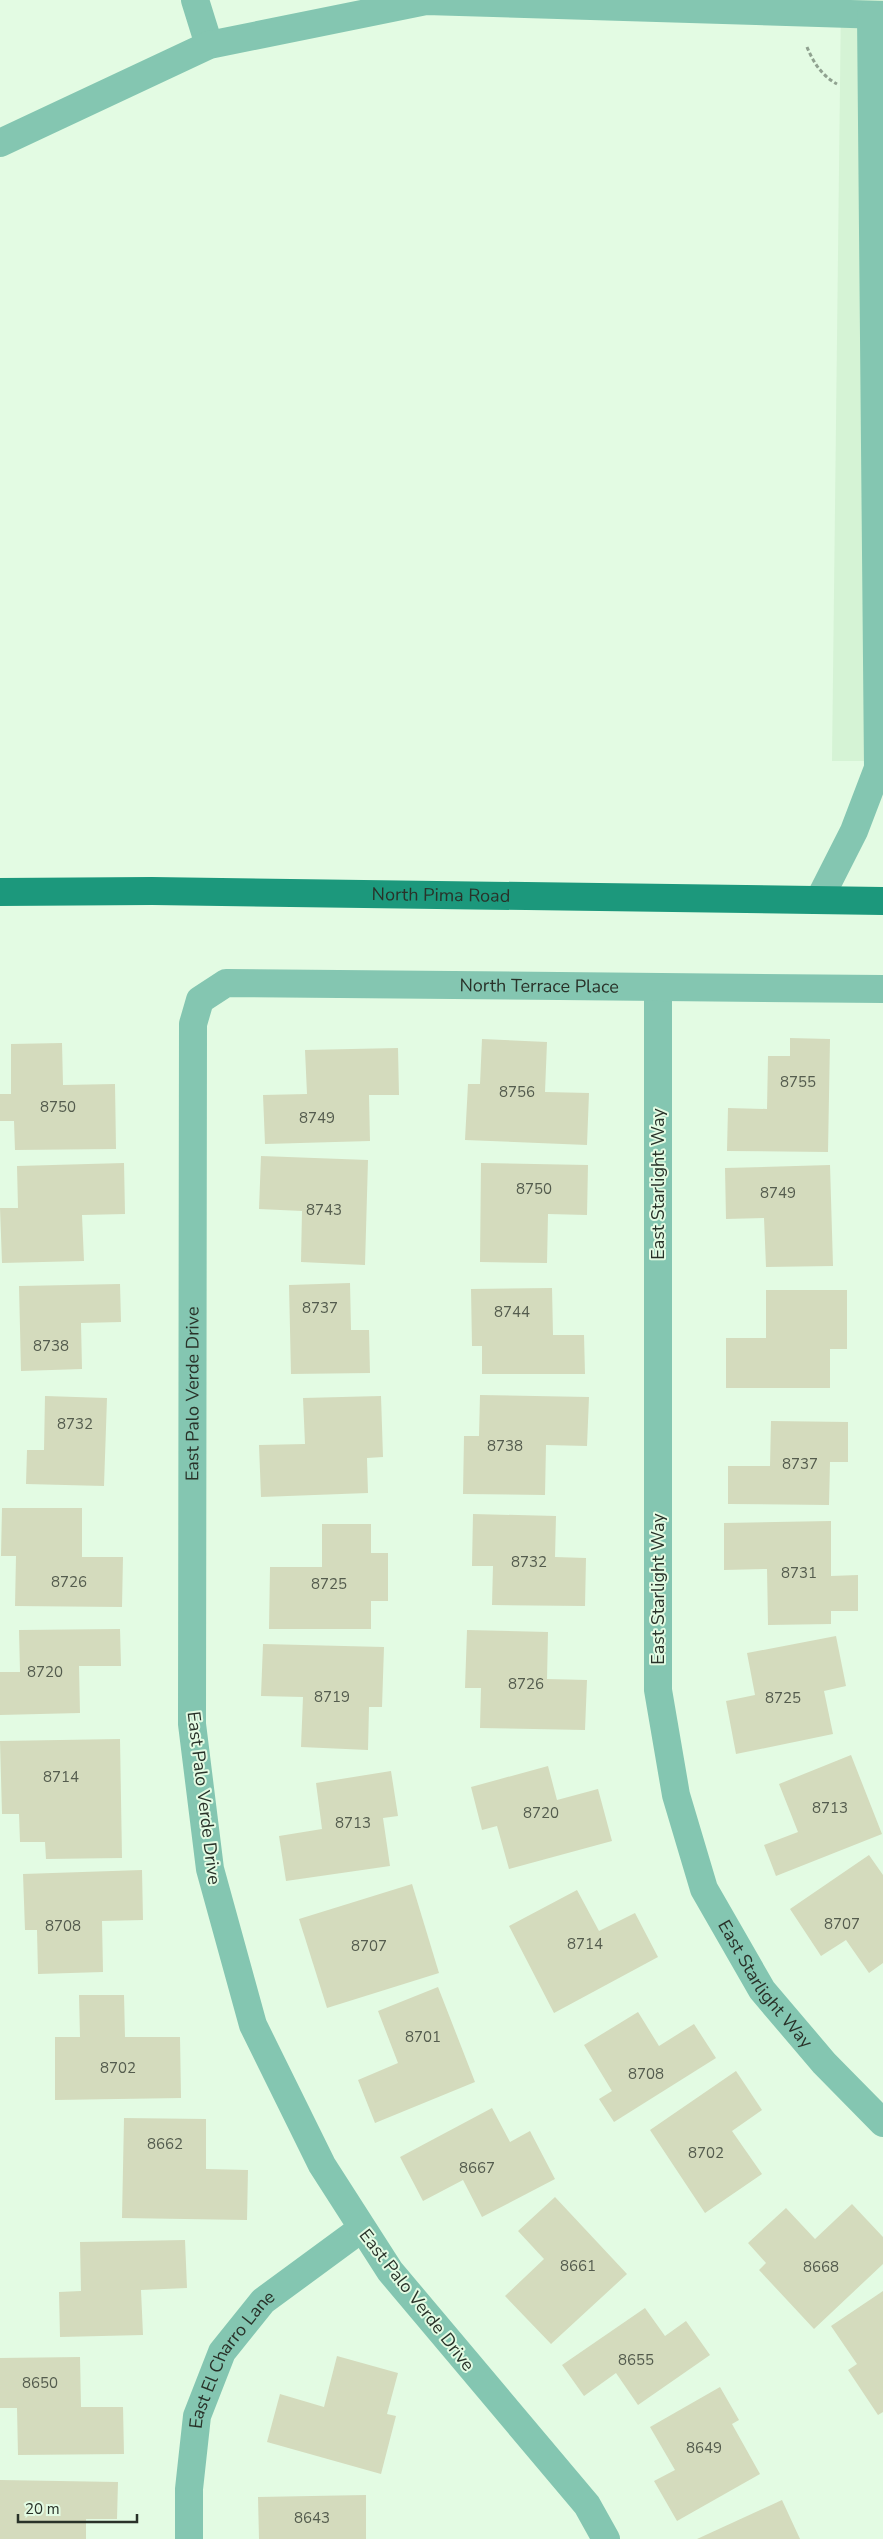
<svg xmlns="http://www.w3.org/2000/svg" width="883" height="2539" font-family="'Nunito Sans',sans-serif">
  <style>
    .built { fill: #d5f3d5 }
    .building { fill: #d4dbbd }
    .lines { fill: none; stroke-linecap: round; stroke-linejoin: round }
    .path { stroke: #90a290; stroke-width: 3; stroke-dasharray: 4 2.5; stroke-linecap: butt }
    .minor { stroke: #84c6b1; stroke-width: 28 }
    .major { stroke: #1c987c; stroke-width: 28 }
    .labels { text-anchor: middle; stroke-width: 4; stroke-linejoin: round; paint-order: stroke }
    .number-label { font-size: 15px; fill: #545c4e }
    .street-label { font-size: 18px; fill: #293229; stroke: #e3fbe3 }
  </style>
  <rect width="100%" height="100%" fill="#e3fbe3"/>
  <path class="built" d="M841,0H883V761H832Z"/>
  <g class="building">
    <path d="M790,1038L830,1039L828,1152L727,1151L728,1108L767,1109L768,1056H790Z"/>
    <path d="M482,1039L547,1042L545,1092L589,1093L587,1145L465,1140L468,1084H480Z"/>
    <path d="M62,1043L63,1085L115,1084L116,1149L15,1150L14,1121H0V1094H11V1044Z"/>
    <path d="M398,1048L399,1095H369L370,1141L265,1144L263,1095L307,1094L305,1050Z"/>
    <path d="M261,1156L368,1160L365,1265L301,1262L302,1211L259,1209Z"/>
    <path d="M124,1163L125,1214L82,1215L84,1261L2,1263L0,1208H18L17,1166Z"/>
    <path d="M481,1163L588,1165L587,1215L548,1214L547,1263L480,1262Z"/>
    <path d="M830,1165L833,1266L766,1267L764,1218L726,1219L725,1168Z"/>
    <path d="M350,1283L351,1330H369L370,1373L291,1374L289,1285Z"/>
    <path d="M120,1284L121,1322L81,1323L82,1369L21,1371L19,1286Z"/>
    <path d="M552,1288L553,1335H584L585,1374H482V1346H472L471,1289Z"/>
    <path d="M766,1290H847V1349H830V1388H726V1338H766Z"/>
    <path d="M480,1395L589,1397L587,1446L546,1445L545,1495L463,1494L464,1436H479Z"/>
    <path d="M45,1396L107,1398L104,1486L26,1484L27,1450H44Z"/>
    <path d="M381,1396L383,1457L367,1458L368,1493L261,1497L259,1445L305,1444L303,1398Z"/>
    <path d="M771,1421L848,1422V1462H830L829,1505L728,1504V1466H770Z"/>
    <path d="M2,1508H82V1557H123L122,1607L15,1606L16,1556H1Z"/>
    <path d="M473,1514L556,1516L555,1557L586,1558L585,1606L492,1605L493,1566H472Z"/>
    <path d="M831,1521V1576L858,1575V1611H831V1624L768,1625L767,1569L724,1570V1523Z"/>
    <path d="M322,1524H371V1553H388V1601H371V1629H269L270,1567H322Z"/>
    <path d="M120,1629L121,1666H79L80,1713L0,1715V1672H20L19,1630Z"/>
    <path d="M467,1630L548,1632L547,1679L587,1680L585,1730L480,1728L481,1688H465Z"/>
    <path d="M836,1636L846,1686L824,1691L833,1734L736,1754L726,1701L755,1695L747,1653Z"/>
    <path d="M263,1644L384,1647L382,1707H369L368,1750L301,1747L303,1697L261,1696Z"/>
    <path d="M120,1739L122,1858L46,1859L45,1842H20L19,1814H2L0,1741Z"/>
    <path d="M851,1755L882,1834L776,1876L764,1845L798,1832L779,1784Z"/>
    <path d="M548,1766L557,1800L598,1789L612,1841L509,1869L497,1826L482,1830L471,1787Z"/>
    <path d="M391,1771L398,1816L383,1818L390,1866L286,1881L279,1836L322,1829L316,1783Z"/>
    <path d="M869,1855L883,1875V1963L869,1973L846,1940L821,1956L790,1909Z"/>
    <path d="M142,1870L143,1920L102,1921L103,1972L38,1974L37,1930H25L23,1874Z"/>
    <path d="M412,1884L439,1973L327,2008L299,1919Z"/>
    <path d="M577,1890L599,1931L635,1913L658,1957L554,2013L509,1926Z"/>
    <path d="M438,1987L475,2082L375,2123L358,2080L398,2063L378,2011Z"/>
    <path d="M79,1995H124L125,2037H180L181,2098L55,2100V2037H80Z"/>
    <path d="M638,2012L659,2046L694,2024L716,2058L614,2122L599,2099L612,2091L584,2045Z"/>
    <path d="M736,2071L762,2110L732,2131L762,2174L705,2213L650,2130Z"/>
    <path d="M492,2108L510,2142L530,2131L555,2179L482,2217L463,2180L423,2201L400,2157Z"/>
    <path d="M124,2118L206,2119V2169L248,2170L247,2220L122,2218Z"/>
    <path d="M555,2197L627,2274L551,2344L505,2296L544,2259L518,2231Z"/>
    <path d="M852,2204L883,2237V2264L814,2329L759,2270L766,2263L748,2243L786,2208L815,2239Z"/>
    <path d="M185,2240L187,2288L141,2290L143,2335L60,2337L59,2292L81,2291L80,2242Z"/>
    <path d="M883,2291V2412L878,2415L848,2370L857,2364L831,2326Z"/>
    <path d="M645,2308L665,2336L686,2321L710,2355L638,2405L616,2373L584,2396L562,2365Z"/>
    <path d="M337,2356L398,2373L387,2414L396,2416L381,2474L267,2442L280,2394L324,2407Z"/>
    <path d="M80,2357L81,2407H123L124,2454L18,2455L17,2408H0V2358Z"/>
    <path d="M720,2387L739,2420L732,2424L760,2474L677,2521L654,2481L675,2470L650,2427Z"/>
    <path d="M0,2480L118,2482L117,2519H86V2539H0Z"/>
    <path d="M366,2495V2539H259L258,2497Z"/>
    <path d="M782,2500L800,2539H697Z"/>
  </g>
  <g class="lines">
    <path class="path" d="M807,47C813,62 822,76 837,84"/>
    <g class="minor">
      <path d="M195,0L209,45"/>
      <path d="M0,143L209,45L426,1L883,15"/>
      <path d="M819,900L854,831L878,768L871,15"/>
      <path id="s1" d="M658,987V1690L676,1795L704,1889L762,1990L824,2063L883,2123"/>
      <path id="s2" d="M189,2539V2489L197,2416L222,2352L263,2301L361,2229"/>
      <path id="s3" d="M606,2539L587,2505L390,2271L322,2165L253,2025L210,1869L192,1724L193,1024L200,1000L226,983L883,989"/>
    </g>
    <path class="major" id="s4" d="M0,892L152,891L883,901"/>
  </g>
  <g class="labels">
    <g class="number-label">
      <text x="798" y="1087">8755</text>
      <text x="517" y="1097">8756</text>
      <text x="58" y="1112">8750</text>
      <text x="317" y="1123">8749</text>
      <text x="534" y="1194">8750</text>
      <text x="778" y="1198">8749</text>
      <text x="324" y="1215">8743</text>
      <text x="320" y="1313">8737</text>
      <text x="512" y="1317">8744</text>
      <text x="51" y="1351">8738</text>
      <text x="75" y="1429">8732</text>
      <text x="505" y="1451">8738</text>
      <text x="800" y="1469">8737</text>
      <text x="529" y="1567">8732</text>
      <text x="799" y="1578">8731</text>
      <text x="69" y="1587">8726</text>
      <text x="329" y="1589">8725</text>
      <text x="45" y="1677">8720</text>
      <text x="526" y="1689">8726</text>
      <text x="332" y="1702">8719</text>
      <text x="783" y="1703">8725</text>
      <text x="61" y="1782">8714</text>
      <text x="830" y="1813">8713</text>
      <text x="541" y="1818">8720</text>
      <text x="353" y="1828">8713</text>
      <text x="842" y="1929">8707</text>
      <text x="63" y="1931">8708</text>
      <text x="585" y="1949">8714</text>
      <text x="369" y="1951">8707</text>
      <text x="423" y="2042">8701</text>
      <text x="118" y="2073">8702</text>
      <text x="646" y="2079">8708</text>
      <text x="165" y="2149">8662</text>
      <text x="706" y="2158">8702</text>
      <text x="477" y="2173">8667</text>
      <text x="578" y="2271">8661</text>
      <text x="821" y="2272">8668</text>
      <text x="636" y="2365">8655</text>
      <text x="40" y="2388">8650</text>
      <text x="704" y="2453">8649</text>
      <text x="312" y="2523">8643</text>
    </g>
    <g class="street-label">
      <text dy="6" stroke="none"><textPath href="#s4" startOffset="441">North Pima Road</textPath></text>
      <text dy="6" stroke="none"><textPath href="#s3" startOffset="2004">North Terrace Place</textPath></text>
      <text transform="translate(658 1184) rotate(-90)" y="6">East Starlight Way</text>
      <text dy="6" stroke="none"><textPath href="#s3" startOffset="1265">East Palo Verde Drive</textPath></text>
      <text transform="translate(658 1589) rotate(-90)" y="6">East Starlight Way</text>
      <text transform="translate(204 1798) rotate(83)" y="6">East Palo Verde Drive</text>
      <text dy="6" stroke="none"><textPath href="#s1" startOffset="1021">East Starlight Way</textPath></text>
      <text transform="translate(417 2300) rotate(52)" y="6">East Palo Verde Drive</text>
      <text dy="6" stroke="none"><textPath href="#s2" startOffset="190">East El Charro Lane</textPath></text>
    </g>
  </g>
  <path d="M18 2514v8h119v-8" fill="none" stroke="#293229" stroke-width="2.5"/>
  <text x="25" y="2514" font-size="15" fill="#293229" stroke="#e3fbe3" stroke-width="4" paint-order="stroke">20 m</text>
</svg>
